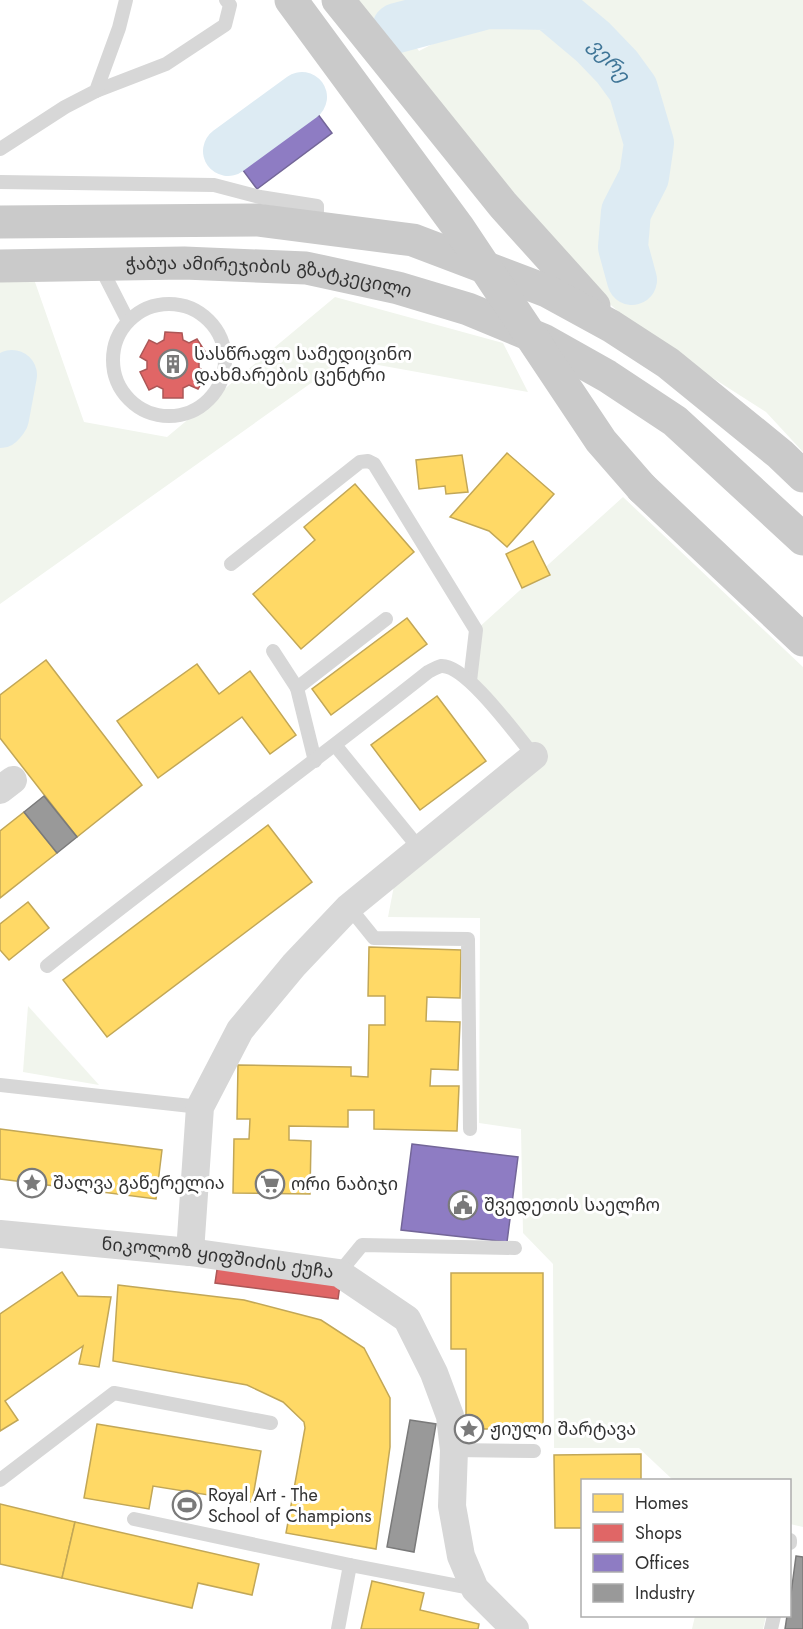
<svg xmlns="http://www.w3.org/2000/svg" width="803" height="1629" font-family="Jost,'Noto Sans Georgian',sans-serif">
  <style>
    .green { fill: #f1f5ed }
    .homes { fill: #ffd966; stroke: #c2a757; stroke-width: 1.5 }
    .shops { fill: #e06666; stroke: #ac5757; stroke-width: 1.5 }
    .offices { fill: #8e7cc3; stroke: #736698; stroke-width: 1.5 }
    .industry { fill: #999; stroke: #7a7a7a; stroke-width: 1.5 }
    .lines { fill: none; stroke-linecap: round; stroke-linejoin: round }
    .river { stroke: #ddebf3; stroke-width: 50 }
    .lane { stroke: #d7d7d7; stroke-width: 14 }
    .street { stroke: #d7d7d7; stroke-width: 28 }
    .primary { stroke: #cacaca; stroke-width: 33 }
    .primary-bridge { stroke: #cacaca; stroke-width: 33 }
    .labels { text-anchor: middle; stroke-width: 6; stroke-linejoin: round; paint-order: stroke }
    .street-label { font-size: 18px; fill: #333; stroke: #fff }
    .poi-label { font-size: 18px; fill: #333; stroke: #fff; text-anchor: start }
    .water-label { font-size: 20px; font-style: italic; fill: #3f7597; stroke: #fff }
  </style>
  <rect width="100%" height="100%" fill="#fff"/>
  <g class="green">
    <path d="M351,0H411L392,13L419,51L450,35L491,20L537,27L573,46L616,84L635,115L640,150L638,174L611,223V264L615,291L648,277L646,204L672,150L620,35L563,0H803V452L766,412L644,334L604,299Z"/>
    <path d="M29,265L84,422L167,437L335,297L503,343L528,392L345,359L0,604V370L27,387L0,368V266Z"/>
    <path d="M623,497L803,667V1527L790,1524V1480H673L639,1448H554L553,1264L523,1233L521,1129L479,1123L480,918L388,917L398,865L533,756L470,681L476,630Z"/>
    <path d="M28,1006L99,1085L23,1072Z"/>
    <path d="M695,1616H766L763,1629H692Z"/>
  </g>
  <g class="homes">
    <path d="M507,453L554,494L507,547L489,531L450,517Z"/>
    <path d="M462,455L468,492L446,494L445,486L419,489L416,460Z"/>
    <path d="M355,484L414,552L301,649L253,594L315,540L304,527Z"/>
    <path d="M533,541L550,575L522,588L506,554Z"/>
    <path d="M407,618L427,644L331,715L312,689Z"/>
    <path d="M46,660L142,785L77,837L0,738V695Z"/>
    <path d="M197,664L219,694L250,671L296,735L270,754L242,717L158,778L117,721Z"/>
    <path d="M437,696L486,761L420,810L371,745Z"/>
    <path d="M24,812L57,853L0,898V831Z"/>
    <path d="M268,825L312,882L107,1037L63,980Z"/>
    <path d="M28,902L49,928L9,960L0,950V924Z"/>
    <path d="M369,947L461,950L460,998L427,997L426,1021L460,1022L458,1070L431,1069L430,1086H459L457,1131L374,1129V1110H348V1127L289,1126V1140L311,1141L310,1194L233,1193L234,1139H249L250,1119H237L238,1065L351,1067V1076L368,1077L369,1025H385V996H368Z"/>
    <path d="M0,1129L162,1150L156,1199L0,1179Z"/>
    <path d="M62,1272L78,1296L111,1297L99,1367L79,1364L83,1346L5,1401L18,1420L0,1431V1314Z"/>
    <path d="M451,1273H543V1429H466V1349H451Z"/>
    <path d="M118,1285L244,1300L321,1320L364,1348L390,1398V1447L376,1549L286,1533L305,1428L304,1422L283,1402L247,1385L113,1361Z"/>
    <path d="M97,1424L261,1451L252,1502L153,1486L149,1509L84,1498Z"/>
    <path d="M641,1454V1480H582V1528H555L554,1455Z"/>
    <path d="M0,1504L75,1522L62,1578L0,1564Z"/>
    <path d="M75,1522L259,1564L252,1595L198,1583L192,1608L62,1578Z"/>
    <path d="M372,1581L424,1593L420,1610L479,1624L478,1629H361Z"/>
  </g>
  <g class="shops">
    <path d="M165,332L182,333L183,340L189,343L197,339L208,356L199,361V368L207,373L198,389L189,385L183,388V398H163V389L157,386L149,390L140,372L147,369V361L140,357L149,340L157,344L164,340Z"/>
    <path d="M218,1263L341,1278L338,1299L215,1283Z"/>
  </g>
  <g class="offices">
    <path d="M317,113L332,133L257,189L242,169Z"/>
    <path d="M412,1144L518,1157L507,1242L401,1230Z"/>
  </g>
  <g class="industry">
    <path d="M44,796L77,837L57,853L24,812Z"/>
    <path d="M410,1420L436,1424L414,1552L387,1547Z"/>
    <path d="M796,1556L803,1557V1629H785L787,1616H790V1601Z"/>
  </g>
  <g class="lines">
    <g class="river">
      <path id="s1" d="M397,28L487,4L549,5L593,42L617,67L633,89L649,143L644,177L626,212L623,247L632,280"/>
      <path d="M228,151L302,97"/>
      <path d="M0,423L4,418L12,375"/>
    </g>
    <g class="lane">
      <path d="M96,91L166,64L225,25L230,5L226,0"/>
      <path d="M0,149L65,107L96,91L119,28L126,0"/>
      <path d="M0,182L214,185L260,197L317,206V228"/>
      <path d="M100,266L128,321"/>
      <circle cx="169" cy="360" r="56"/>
      <path d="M231,564L360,462L368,461L374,464L476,630L470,681"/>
      <path d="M273,651L297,688"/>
      <path d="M335,745L419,848"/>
      <path d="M315,761L297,688L386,619"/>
      <path d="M349,907L374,938L468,939L470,1129"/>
      <path d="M47,966C172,866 302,772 428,672C432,670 437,667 441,666C466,664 517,736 534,756"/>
      <path d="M0,1085L200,1107"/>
      <path d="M339,1273L362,1245L515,1248"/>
      <path d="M454,1450L534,1451"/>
      <path d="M0,1480L114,1393L271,1423"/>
      <path d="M134,1519L350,1565"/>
      <path d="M790,1543V1540"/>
      <path d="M338,1629L350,1565L475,1589"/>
      <path d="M771,1629L774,1616"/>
    </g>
    <g class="street">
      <path d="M0,790L13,780"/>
      <path id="s2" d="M0,1234L190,1252L339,1273L407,1319L434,1373L450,1416L454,1450L452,1506L461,1556L475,1589L515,1629"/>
      <path d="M190,1252L200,1107L240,1030L294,965L349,907L534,756"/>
    </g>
    <g class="primary">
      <path d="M338,0L503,205L594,306"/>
      <path d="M0,222L257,220L413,240L547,291L611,326L668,363L780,454L803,476"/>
      <path id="s3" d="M0,266L184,263L306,268L398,288L468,309L543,340L607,376L675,421L803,539"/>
      <path d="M642,488L803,640"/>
    </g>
    <path class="primary-bridge" d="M291,0L458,227L601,441L642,488"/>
  </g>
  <defs>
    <g id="building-ring" transform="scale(1.5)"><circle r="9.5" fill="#fff" stroke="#7a7a7a" stroke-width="1.5"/><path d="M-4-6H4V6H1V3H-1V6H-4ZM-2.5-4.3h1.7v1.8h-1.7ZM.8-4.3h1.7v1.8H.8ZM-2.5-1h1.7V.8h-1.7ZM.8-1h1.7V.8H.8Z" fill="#7a7a7a"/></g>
    <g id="sight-ring" transform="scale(1.5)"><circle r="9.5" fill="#fff" stroke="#7a7a7a" stroke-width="1.5"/><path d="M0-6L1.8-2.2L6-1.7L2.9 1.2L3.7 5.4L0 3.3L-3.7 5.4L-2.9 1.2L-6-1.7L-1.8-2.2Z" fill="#7a7a7a"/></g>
    <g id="supermarket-ring" transform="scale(1.5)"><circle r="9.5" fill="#fff" stroke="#7a7a7a" stroke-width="1.5"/><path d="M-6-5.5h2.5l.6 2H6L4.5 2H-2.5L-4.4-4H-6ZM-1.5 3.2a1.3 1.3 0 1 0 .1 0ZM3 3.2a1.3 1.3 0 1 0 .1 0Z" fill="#7a7a7a"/></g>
    <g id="civic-ring" transform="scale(1.5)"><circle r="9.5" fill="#fff" stroke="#7a7a7a" stroke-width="1.5"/><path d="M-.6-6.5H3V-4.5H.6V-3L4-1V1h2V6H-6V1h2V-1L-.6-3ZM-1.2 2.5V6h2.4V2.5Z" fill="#7a7a7a"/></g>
    <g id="stadium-ring" transform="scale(1.5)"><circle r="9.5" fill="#fff" stroke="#7a7a7a" stroke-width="1.5"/><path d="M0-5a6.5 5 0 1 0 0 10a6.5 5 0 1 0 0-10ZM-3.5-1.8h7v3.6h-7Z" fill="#7a7a7a"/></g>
  </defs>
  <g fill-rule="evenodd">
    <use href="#building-ring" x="173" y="364"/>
    <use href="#sight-ring" x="32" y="1183"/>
    <use href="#supermarket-ring" x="270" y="1184"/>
    <use href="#civic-ring" x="463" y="1205"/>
    <use href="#sight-ring" x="469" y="1429"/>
    <use href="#stadium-ring" x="187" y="1505"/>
  </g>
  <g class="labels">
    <g class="street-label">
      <text dy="6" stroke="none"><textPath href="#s3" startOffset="270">ჭაბუა ამირეჯიბის გზატკეცილი</textPath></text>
      <text dy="6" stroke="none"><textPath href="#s2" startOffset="219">ნიკოლოზ ყიფშიძის ქუჩა</textPath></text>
    </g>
    <g class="poi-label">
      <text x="194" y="360">სასწრაფო სამედიცინო<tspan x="194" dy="21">დახმარების ცენტრი</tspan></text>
      <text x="53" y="1189">შალვა გაწერელია</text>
      <text x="291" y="1190">ორი ნაბიჯი</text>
      <text x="484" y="1211">შვედეთის საელჩო</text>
      <text x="490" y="1435">ჟიული შარტავა</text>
      <text x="208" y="1501">Royal Art - The<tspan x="208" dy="21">School of Champions</tspan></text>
    </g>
    <g class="water-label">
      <text dy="7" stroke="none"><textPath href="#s1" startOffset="237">ვერე</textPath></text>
    </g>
  </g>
  <rect x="581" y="1479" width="210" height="138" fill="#ffffff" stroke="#adadad" stroke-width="1.5"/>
  <rect x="593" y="1494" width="30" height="18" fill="#ffd966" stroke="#adadad" stroke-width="1.5"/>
  <text x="635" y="1509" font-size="18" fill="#333333">Homes</text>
  <rect x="593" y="1524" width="30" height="18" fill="#e06666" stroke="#adadad" stroke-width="1.5"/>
  <text x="635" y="1539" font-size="18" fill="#333333">Shops</text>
  <rect x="593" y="1554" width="30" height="18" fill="#8e7cc3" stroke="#adadad" stroke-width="1.5"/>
  <text x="635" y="1569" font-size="18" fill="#333333">Offices</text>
  <rect x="593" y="1584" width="30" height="18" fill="#999999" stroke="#adadad" stroke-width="1.5"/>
  <text x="635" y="1599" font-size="18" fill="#333333">Industry</text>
</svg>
